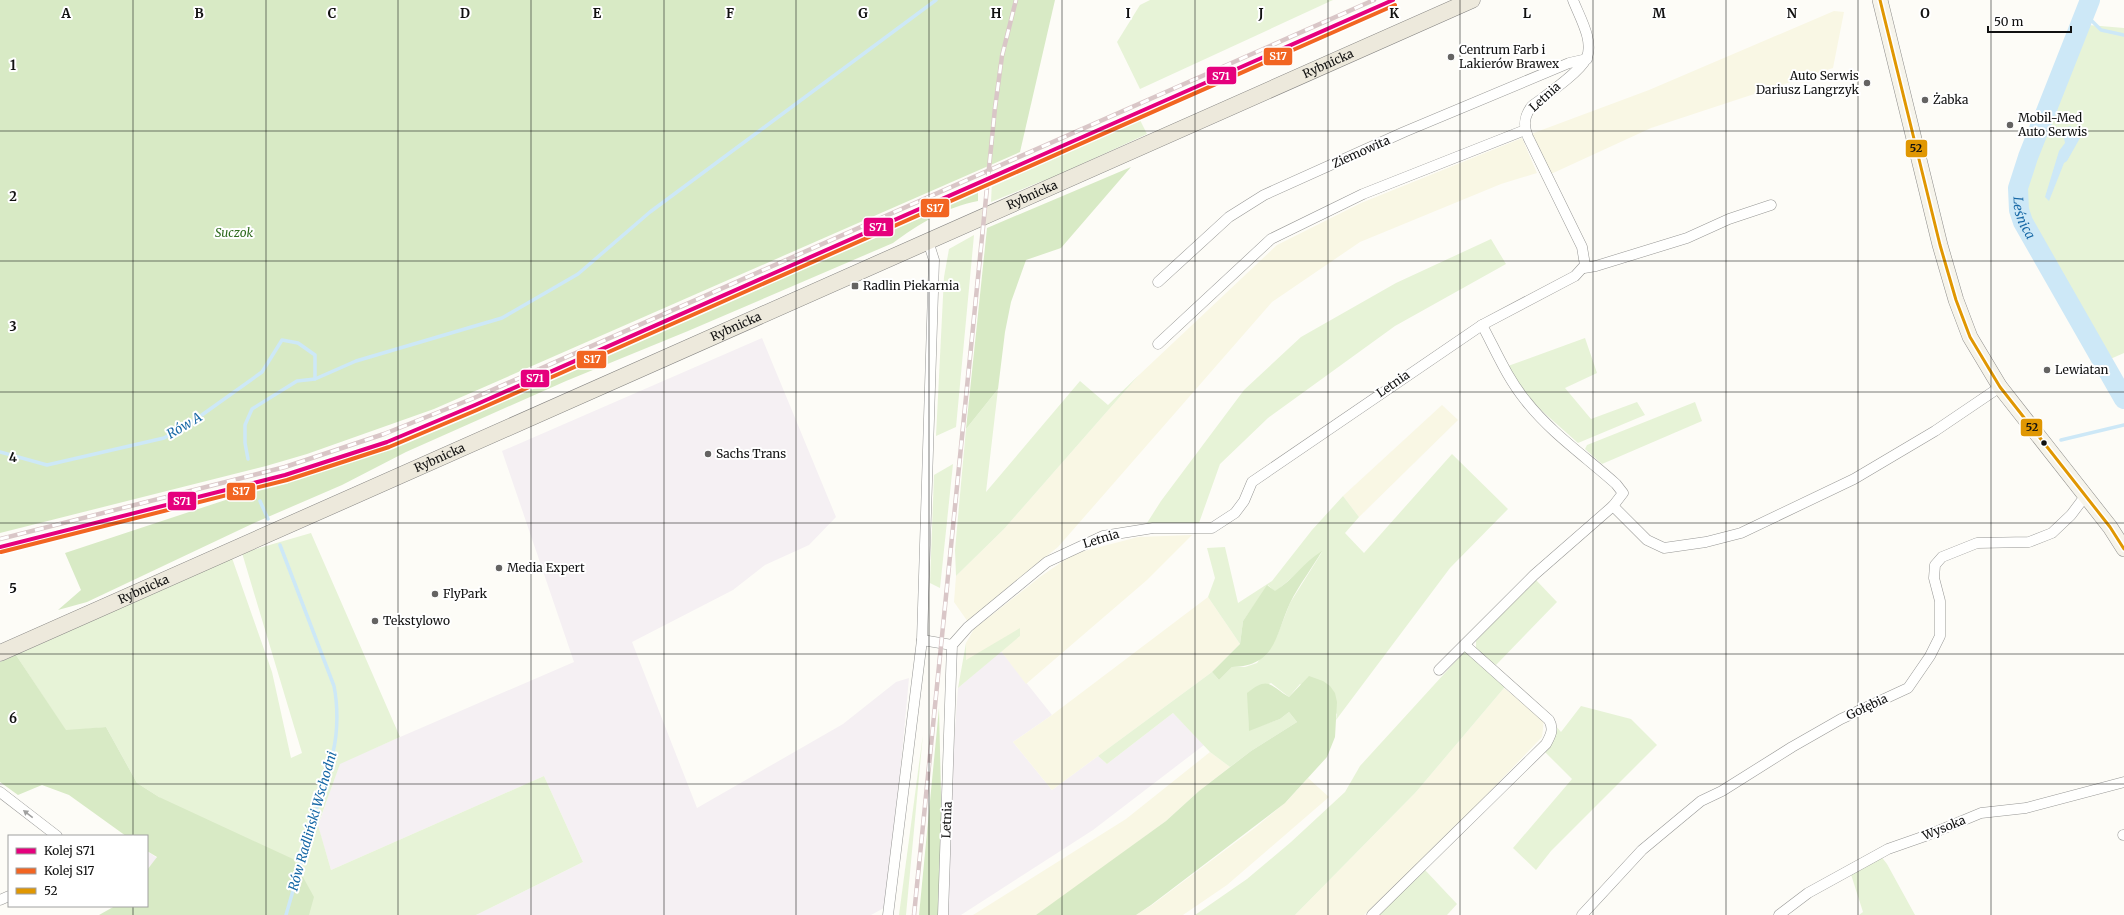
<svg xmlns="http://www.w3.org/2000/svg" width="2124" height="915" font-family="Merriweather,serif">
  <style>
    .industrial { fill: #f5f0f3 }
    .farmland { fill: #f9f7e4 }
    .green { fill: #e7f3d7 }
    .forest { fill: #d8eac5 }
    .water { fill: #cde8f7 }
    .lines { fill: none; stroke-linecap: round; stroke-linejoin: round }
    .stream { stroke: #cde8f7; stroke-width: 3.5 }
    .river { stroke: #cde8f7; stroke-width: 20 }
    .street-casing { stroke: #979795; stroke-width: 11 }
    .secondary-casing { stroke: #8e8d8b; stroke-width: 16 }
    .primary-casing { stroke: #858482; stroke-width: 17 }
    .street { stroke: #fffffe; stroke-width: 10 }
    .secondary { stroke: #f6f4eb; stroke-width: 15 }
    .primary { stroke: #ede9dc; stroke-width: 16 }
    .rail-casing { stroke: #d9c6c7; stroke-width: 4.5 }
    .rail { stroke: #fff; stroke-width: 3; stroke-dasharray: 9; stroke-linecap: butt }
    .bus-1-casing { stroke: #fff; stroke-width: 6 }
    .bus-1 { stroke: #e09702; stroke-width: 3 }
    .rail-1-casing { stroke: #fff; stroke-width: 7 }
    .rail-2-casing { stroke: #fff; stroke-width: 7 }
    .rail-1 { stroke: #e5007d; stroke-width: 4 }
    .rail-2 { stroke: #f26522; stroke-width: 4 }
    .oneway { fill: #a0a09f }
    .grid { fill: none; stroke: #111; stroke-width: 1; stroke-opacity: 0.55 }
    .poi-dot { fill: #646362; stroke: #fff; stroke-width: 1.5 }
    .bus-dot { fill: #111; stroke: #fff; stroke-width: 1.5 }
    .labels { text-anchor: middle; stroke-width: 4; stroke-linejoin: round; paint-order: stroke }
    .poi-label { font-size: 12px; fill: #111; stroke: #fff; text-anchor: start }
    .street-label { font-size: 12px; fill: #111; stroke: #fff }
    .park-label { font-size: 12px; font-style: italic; fill: #2f6b1f; stroke: #fff }
    .water-label { font-size: 13px; font-style: italic; fill: #1768a6; stroke: #fff }
    .grid-label { font-size: 13px; text-anchor: middle; font-weight: bold; fill: #111; stroke: #fff; stroke-width: 4; stroke-linejoin: round; paint-order: stroke }
    .line-badge { stroke: #fff; stroke-width: 1.5 }
    .badge-label { font-size: 11px; text-anchor: middle; font-weight: bold; fill: #fff }
    .pale-badge-label { font-size: 11px; text-anchor: middle; font-weight: bold; fill: #111 }
  </style>
  <rect width="100%" height="100%" fill="#fdfcf7"/>
  <g class="industrial">
    <path d="M762,338L836,517L809,545L765,565L733,590L632,642L697,808L843,724L896,682L909,678L894,840L884,908L871,915H476L583,862L544,776L331,870L318,826L340,763L574,662L502,451Z"/>
    <path d="M1001,651L1052,715L1013,742L1052,790L1098,756L1107,764L1173,713L1204,745L1093,830L961,915H947L953,757L958,688Z"/>
    <path d="M147,851L157,858L147,870Z"/>
  </g>
  <g class="farmland">
    <path d="M1834,11L1844,12L1833,68L1651,128L1551,174L1531,134L1649,90Z"/>
    <path d="M1522,138L1537,173L1501,184L1360,242L1272,302L1058,547L1007,588L968,622L954,602L956,576L1004,529L1139,375L1277,245L1361,203Z"/>
    <path d="M1442,405L1458,420L1359,517L1343,496Z"/>
    <path d="M1192,535L1147,580L1026,684L1001,651L1020,636L966,660V643L974,629L1040,577L1073,554L1138,537Z"/>
    <path d="M1208,597L1240,644L1212,672L1052,790L1013,742L1052,715Z"/>
    <path d="M1504,688L1544,720L1542,737L1453,830L1364,915H1295L1416,792Z"/>
    <path d="M1210,752L1230,767L1199,791L1166,821L1061,898L1036,915H973L1126,819Z"/>
    <path d="M1308,778L1329,797L1227,885L1183,915H1136L1152,905L1256,827L1287,801Z"/>
  </g>
  <g class="green">
    <path d="M1150,0H1333L1140,89L1117,42L1140,5Z"/>
    <path d="M2089,25L2124,28V353L2108,360L2027,215L2024,202L2025,185Z"/>
    <path d="M1138,116L1147,134L1047,180L1042,181L991,202L992,181Z"/>
    <path d="M974,235L956,427L936,436L944,277L949,249Z"/>
    <path d="M1491,239L1506,264L1395,326L1268,418L1220,464L1199,523H1147L1161,501L1244,390L1301,337L1396,283Z"/>
    <path d="M1585,338L1597,373L1565,388L1591,419L1637,402L1645,415L1578,443L1541,410L1524,393L1508,366Z"/>
    <path d="M1139,375L1004,529L956,576L955,550L966,429L998,389L986,492L1080,381L1108,405Z"/>
    <path d="M1695,402L1702,421L1602,464L1585,449L1587,445Z"/>
    <path d="M1452,454L1508,509L1450,568L1336,720L1337,714L1300,684L1289,697L1271,683L1248,693L1249,730L1280,719L1289,712L1297,722L1251,751L1230,767L1210,752L1173,713L1107,764L1098,756L1212,672L1219,680L1232,667H1245L1257,663L1277,636L1290,603L1322,552L1275,592L1268,585L1243,621L1240,644L1208,597L1215,578L1207,548L1225,547L1238,603L1272,581L1312,530L1343,496L1359,517L1345,533L1364,553Z"/>
    <path d="M953,464L940,588L930,583L934,475Z"/>
    <path d="M311,533L400,737L340,764L318,825L331,870L544,776L583,862L476,915H308L159,797L137,783L106,727L66,731L16,655L232,558L272,672L291,758L302,753L242,553Z"/>
    <path d="M1535,579L1557,602L1496,665L1476,650V641Z"/>
    <path d="M1020,628V636L958,688L966,643V660Z"/>
    <path d="M1465,651L1506,684L1504,688L1416,792L1295,915H1195L1247,879L1291,842L1345,792L1360,766Z"/>
    <path d="M1581,706L1631,719L1657,745L1551,851L1536,870L1513,848L1572,779L1544,751L1555,725L1561,732Z"/>
    <path d="M923,734L906,915H899Z"/>
    <path d="M1876,850L1887,864L1915,915H1859L1863,912L1848,865Z"/>
    <path d="M1425,870L1457,904L1447,915H1377Z"/>
  </g>
  <g class="forest">
    <path d="M0,0H1055L1020,152L434,409L307,454L266,466L0,533Z"/>
    <path d="M1131,167L1061,248L1026,260L1011,302L1005,332L998,389L966,429L987,228Z"/>
    <path d="M978,183V201C946,207 919,224 893,243L688,331L566,381L406,452L342,485L254,523L87,602L58,610L81,590L65,553L404,441L826,256L908,219Z"/>
    <path d="M1322,551C1312,568 1299,585 1290,603C1275,636 1276,666 1232,667L1219,680L1212,672L1240,644L1243,621L1267,585L1275,591C1293,580 1304,562 1322,551Z"/>
    <path d="M16,655L66,730L106,727L137,783L159,797L293,859L314,897L309,915H99L115,906H147V870L157,857L147,851V836H126L69,795L42,785L18,795L0,782V662Z"/>
    <path d="M1309,676L1323,681L1330,686L1335,693L1337,702L1335,737L1327,757L1285,803L1151,905L1136,915H1036L1166,821L1199,791L1251,751L1297,722L1289,712L1280,719L1249,731L1247,693C1269,675 1270,686 1289,697Z"/>
    <path d="M939,708L942,836L939,915H919Z"/>
  </g>
  <path class="water" d="M2070,126L2079,132L2080,138L2067,161L2064,163L2049,201L2045,197L2059,151L2065,143L2063,133L2065,129Z"/>
  <g class="lines">
    <g class="stream">
      <path d="M2085,14L2101,30L2124,35"/>
      <path d="M2121,393L2124,392"/>
      <path d="M2061,440L2124,425"/>
      <path d="M0,452L47,465L164,438L192,422L262,372L282,340L298,343L315,355V379"/>
      <path d="M248,459L245,443V425L252,409L297,381L315,379L356,361L502,318L578,274L650,212L936,0"/>
      <path d="M260,501L268,519"/>
      <path d="M280,545L334,686C338,706 338,732 333,752L286,915"/>
    </g>
    <path class="river" id="s1" d="M2090,0L2028,157L2018,188L2019,210L2023,222L2124,399"/>
    <g class="street-casing">
      <g id="street">
        <path d="M1584,268L1596,266L1687,238L1729,219L1771,205"/>
        <path d="M1158,282L1229,217L1264,195L1404,132L1569,63L1587,59"/>
        <path d="M1158,344L1271,239L1363,194L1525,130"/>
        <path d="M1613,506L1647,540L1664,548L1706,542L1741,533L1854,479L1935,431L2000,387"/>
        <path d="M922,640L952,645"/>
        <path d="M1439,670L1534,575L1613,506L1623,493L1616,484C1586,457 1551,433 1526,401C1507,378 1496,351 1482,325L1575,276L1585,265L1582,247L1528,137C1523,125 1524,116 1532,106C1545,96 1579,73 1586,59C1595,42 1579,16 1573,0"/>
        <path d="M0,792L57,836"/>
        <path d="M2123,835H2124"/>
        <path d="M0,900L9,896"/>
        <path d="M888,915L922,640L934,260L928,241"/>
        <path d="M943,915L952,645L968,627L1047,562L1103,536L1153,528H1212L1235,513L1244,501L1252,482L1482,325"/>
        <path d="M1372,915L1546,744C1551,735 1554,729 1549,720L1465,645"/>
        <path d="M1582,915L1642,850L1701,801L1722,791L1792,747L1841,719L1908,688L1930,656L1940,636V601L1934,578L1935,565L1942,557L1977,543L2029,542L2052,533L2071,515L2086,495"/>
        <path d="M1779,915L1808,893L1888,849L1928,835L1981,813L2026,808L2124,782"/>
      </g>
    </g>
    <g class="secondary-casing">
      <path id="secondary" d="M1880,0L1940,245L1956,300L1970,337L2000,387L2110,527L2124,549"/>
    </g>
    <g class="primary-casing">
      <g id="primary">
        <path id="s2" d="M0,653L1472,0"/>
      </g>
    </g>
    <use href="#street" class="street"/>
    <use href="#secondary" class="secondary"/>
    <use href="#primary" class="primary"/>
    <g class="rail-casing">
      <g id="rail">
        <path d="M0,539L285,467L384,434L474,398L1374,0"/>
        <path d="M914,915L995,108L1002,56L1016,0"/>
      </g>
    </g>
    <use href="#rail" class="rail"/>
    <g class="bus-1-casing">
      <path id="bus-1" d="M1880,0L1940,245L1956,300L1970,337L2000,387L2110,527L2124,549"/>
    </g>
    <use href="#bus-1" class="bus-1"/>
    <g class="rail-1-casing">
      <path id="rail-1" d="M0,547L285,475L387,442L475,405L1393,0"/>
    </g>
    <g class="rail-2-casing">
      <path id="rail-2" d="M1,552L287,480L389,447L477,410L1395,5"/>
    </g>
    <use href="#rail-1" class="rail-1"/>
    <use href="#rail-2" class="rail-2"/>
  </g>
  <defs><path id="oneway-solid" d="M-6-.8H1V-3.2L6.5 0L1 3.2V.8H-6Z"/></defs>
  <use class="oneway" href="#oneway-solid" transform="translate(28 814) rotate(-142)"/>
  <path class="grid" d="M133,0V836M266,0V915M398,0V915M531,0V915M664,0V915M796,0V915M929,0V915M1062,0V915M1195,0V915M1328,0V915M1460,0V915M1593,0V915M1726,0V915M1858,0V915M1991,0V915M0,131H2124M0,261H2124M0,392H2124M0,523H2124M0,654H2124M0,784H2124M133,906V915"/>
  <g class="poi-dot">
    <circle cx="1451" cy="57" r="4"/>
    <circle cx="1867" cy="83" r="4"/>
    <circle cx="1925" cy="100" r="4"/>
    <circle cx="2010" cy="125" r="4"/>
    <rect x="851" y="282" width="8" height="8" rx="2"/>
    <circle cx="2047" cy="370" r="4"/>
    <circle cx="708" cy="454" r="4"/>
    <circle cx="499" cy="568" r="4"/>
    <circle cx="435" cy="594" r="4"/>
    <circle cx="375" cy="621" r="4"/>
  </g>
  <circle class="bus-dot" cx="2044" cy="443" r="3.5"/>
  <g class="labels">
    <g class="poi-label">
      <text x="1459" y="54">Centrum Farb i<tspan x="1459" dy="14">Lakierów Brawex</tspan></text>
      <text x="1859" y="80" text-anchor="end">Auto Serwis<tspan x="1859" dy="14">Dariusz Langrzyk</tspan></text>
      <text x="1933" y="104">Żabka</text>
      <text x="2018" y="122">Mobil-Med<tspan x="2018" dy="14">Auto Serwis</tspan></text>
      <text x="863" y="290">Radlin Piekarnia</text>
      <text x="2055" y="374">Lewiatan</text>
      <text x="716" y="458">Sachs Trans</text>
      <text x="507" y="572">Media Expert</text>
      <text x="443" y="598">FlyPark</text>
      <text x="383" y="625">Tekstylowo</text>
    </g>
    <g class="street-label">
      <text dy="4" stroke="none"><textPath href="#s2" startOffset="1453">Rybnicka</textPath></text>
      <text transform="translate(1545 97) rotate(-42)" y="4">Letnia</text>
      <text transform="translate(1361 152) rotate(-24)" y="4">Ziemowita</text>
      <text dy="4" stroke="none"><textPath href="#s2" startOffset="1129">Rybnicka</textPath></text>
      <text dy="4" stroke="none"><textPath href="#s2" startOffset="805">Rybnicka</textPath></text>
      <text transform="translate(1393 384) rotate(-35)" y="4">Letnia</text>
      <text dy="4" stroke="none"><textPath href="#s2" startOffset="481">Rybnicka</textPath></text>
      <text transform="translate(1101 539) rotate(-17)" y="4">Letnia</text>
      <text dy="4" stroke="none"><textPath href="#s2" startOffset="157">Rybnicka</textPath></text>
      <text transform="translate(1867 707) rotate(-25)" y="4">Gołębia</text>
      <text transform="translate(947 820) rotate(-88)" y="4">Letnia</text>
      <text transform="translate(1944 828) rotate(-22)" y="4">Wysoka</text>
    </g>
    <g class="park-label">
      <text x="234" y="237">Suczok</text>
    </g>
    <g class="water-label">
      <text dy="5" stroke="none"><textPath href="#s1" startOffset="232">Leśnica</textPath></text>
      <text transform="translate(184 425) rotate(-31)" y="5">Rów A</text>
      <text transform="translate(312 821) rotate(-74)" y="5">Rów Radliński Wschodni</text>
    </g>
  </g>
  <g class="grid-label">
    <text x="66" y="18">A</text>
    <text x="199" y="18">B</text>
    <text x="332" y="18">C</text>
    <text x="465" y="18">D</text>
    <text x="597" y="18">E</text>
    <text x="730" y="18">F</text>
    <text x="863" y="18">G</text>
    <text x="996" y="18">H</text>
    <text x="1128" y="18">I</text>
    <text x="1261" y="18">J</text>
    <text x="1394" y="18">K</text>
    <text x="1527" y="18">L</text>
    <text x="1659" y="18">M</text>
    <text x="1792" y="18">N</text>
    <text x="1925" y="18">O</text>
    <text x="13" y="70">1</text>
    <text x="13" y="201">2</text>
    <text x="13" y="331">3</text>
    <text x="13" y="462">4</text>
    <text x="13" y="593">5</text>
    <text x="13" y="723">6</text>
  </g>
  <g class="line-badge">
    <rect x="1263" y="47" width="30" height="19" rx="4" fill="#f26522"/>
    <rect x="1206" y="66" width="31" height="19" rx="4" fill="#e5007d"/>
    <rect x="1905" y="139" width="23" height="19" rx="4" fill="#e09702"/>
    <rect x="920" y="198" width="30" height="20" rx="4" fill="#f26522"/>
    <rect x="863" y="217" width="31" height="20" rx="4" fill="#e5007d"/>
    <rect x="576" y="350" width="31" height="19" rx="4" fill="#f26522"/>
    <rect x="520" y="369" width="30" height="19" rx="4" fill="#e5007d"/>
    <rect x="2020" y="418" width="23" height="19" rx="4" fill="#e09702"/>
    <rect x="226" y="482" width="30" height="19" rx="4" fill="#f26522"/>
    <rect x="167" y="491" width="30" height="20" rx="4" fill="#e5007d"/>
  </g>
  <g class="badge-label">
    <text x="1278" y="60">S17</text>
    <text x="1221" y="80">S71</text>
    <text x="935" y="212">S17</text>
    <text x="878" y="231">S71</text>
    <text x="592" y="363">S17</text>
    <text x="535" y="382">S71</text>
    <text x="241" y="495">S17</text>
    <text x="182" y="505">S71</text>
  </g>
  <g class="pale-badge-label">
    <text x="1916" y="152">52</text>
    <text x="2032" y="431">52</text>
  </g>
  <rect x="8" y="835" width="140" height="72" fill="#ffffff" stroke="#a0a0a0"/>
  <rect x="16" y="848" width="20" height="6" fill="#e5007d" stroke="#a0a0a0"/>
  <text x="44" y="855" font-size="12" fill="#111111">Kolej S71</text>
  <rect x="16" y="868" width="20" height="6" fill="#f26522" stroke="#a0a0a0"/>
  <text x="44" y="875" font-size="12" fill="#111111">Kolej S17</text>
  <rect x="16" y="888" width="20" height="6" fill="#e09702" stroke="#a0a0a0"/>
  <text x="44" y="895" font-size="12" fill="#111111">52</text>
  <path d="M1988 26v6h83v-6" fill="none" stroke="#111111" stroke-width="2"/>
  <text x="1994" y="26" font-size="12" fill="#111111" stroke="#ffffff" stroke-width="3" paint-order="stroke">50 m</text>
</svg>
